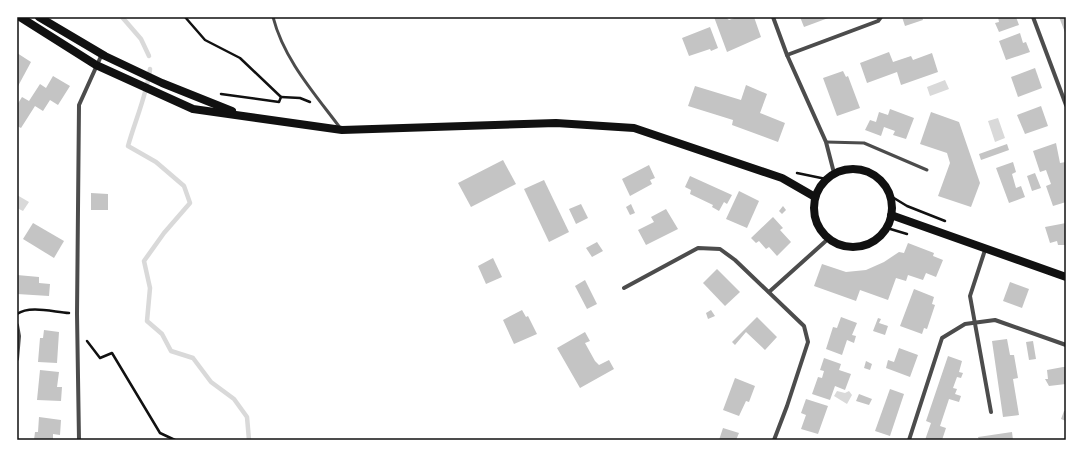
<svg xmlns="http://www.w3.org/2000/svg" width="1083" height="457" font-family="Karla,sans-serif">
  <style>
    .water { fill: #d9d9d9 }
    .lines { fill: none; stroke-linecap: round; stroke-linejoin: round }
    .stream { stroke: #d9d9d9; stroke-width: 4.5 }
    .building { fill: #c4c4c4 }
    .path { stroke: #111; stroke-width: 2.5 }
    .service { stroke: #4c4c4c; stroke-width: 3 }
    .minor { stroke: #4c4c4c; stroke-width: 4 }
    .secondary { stroke: #111; stroke-width: 8 }
    .neatline { fill: none; stroke: #111; stroke-width: 1.5 }
  </style>
  <rect width="100%" height="100%" fill="#fff"/>
  <g class="water">
    <path d="M945,80L949,89L930,96L927,87Z"/>
    <path d="M998,118L1005,138L995,142L988,121Z"/>
    <path d="M17,195L29,202L23,211L17,208Z"/>
    <path d="M837,391L845,393L849,391L852,395L847,404L834,396Z"/>
  </g>
  <g class="lines">
    <g class="stream">
      <path d="M122,17L141,39L149,56"/>
      <path d="M150,69C147,94 135,121 128,146L156,162L184,186L190,203L164,233L144,261L150,288L147,321L162,334L171,351L193,358L211,382L234,399L247,417L249,440"/>
    </g>
  </g>
  <g class="building">
    <path d="M714,17H726L729,20L737,17H754L761,37L727,52Z"/>
    <path d="M800,17H831L804,27Z"/>
    <path d="M902,17H922L923,20L905,26Z"/>
    <path d="M998,17H1016L1019,25L999,32L995,23L999,22Z"/>
    <path d="M1059,17H1066V35Z"/>
    <path d="M710,27L718,48L711,51L710,49L689,56L682,38Z"/>
    <path d="M1020,33L1023,43L1026,42L1030,52L1006,60L999,41Z"/>
    <path d="M889,52L893,62L911,56L913,60L932,53L938,72L901,85L897,72L867,83L860,63Z"/>
    <path d="M17,53L31,62L17,88Z"/>
    <path d="M1035,68L1042,88L1018,97L1011,77Z"/>
    <path d="M843,71L846,77L848,76L860,108L837,116L823,78Z"/>
    <path d="M53,76L70,86L58,105L50,100L43,111L35,106L21,128L17,126V105L22,97L29,101L40,84L46,88Z"/>
    <path d="M746,85L767,94L760,113L785,123L778,142L732,125L733,120L688,106L695,86L741,100Z"/>
    <path d="M1041,106L1048,126L1025,134L1017,115Z"/>
    <path d="M890,109L914,118L906,139L893,135L895,131L884,127L881,136L865,130L870,120L876,122L879,112L888,115Z"/>
    <path d="M931,112L959,122L980,183L971,207L938,196L950,163L947,153L920,144Z"/>
    <path d="M1056,143L1060,163L1066,162V202L1053,206L1046,186L1051,184L1046,170L1040,172L1033,151Z"/>
    <path d="M1007,144L1009,150L981,160L979,154Z"/>
    <path d="M503,160L516,184L471,207L458,183Z"/>
    <path d="M1013,162L1016,172L1012,174L1016,188L1021,186L1025,197L1009,203L996,168Z"/>
    <path d="M649,165L655,178L650,180L652,184L630,196L622,179Z"/>
    <path d="M1035,173L1041,188L1032,191L1027,176Z"/>
    <path d="M690,176L732,195L727,204L724,202L719,211L712,207L713,205L690,194L691,190L685,187Z"/>
    <path d="M544,180L569,232L549,242L524,189Z"/>
    <path d="M739,191L759,201L747,228L726,219Z"/>
    <path d="M91,193L108,194V210H91Z"/>
    <path d="M581,204L588,218L576,224L569,209Z"/>
    <path d="M631,204L635,213L630,215L626,207Z"/>
    <path d="M783,206L786,210L782,214L779,211Z"/>
    <path d="M666,209L678,229L646,245L638,230L654,222L651,217Z"/>
    <path d="M773,217L783,228L780,230L791,242L777,256L769,247L766,249L759,241L756,243L751,238Z"/>
    <path d="M33,223L64,241L54,258L23,239Z"/>
    <path d="M1066,223V245H1058L1057,241L1050,243L1045,227Z"/>
    <path d="M597,242L603,251L592,257L586,248Z"/>
    <path d="M908,243L934,253L933,256L943,260L936,277L926,273L923,280L908,275L906,281L896,278L888,300L860,290L856,301L814,286L822,264L846,272L866,270L884,262L899,252L904,253Z"/>
    <path d="M493,258L502,277L486,284L478,266Z"/>
    <path d="M717,269L740,292L725,306L703,283Z"/>
    <path d="M17,275L39,277V283L50,284L49,296L17,294Z"/>
    <path d="M585,280L597,304L587,309L575,286Z"/>
    <path d="M1010,282L1029,289L1022,308L1003,301Z"/>
    <path d="M914,289L934,297L932,304L935,305L927,329L924,328L922,334L900,326Z"/>
    <path d="M522,310L526,317L528,316L537,334L514,344L503,320Z"/>
    <path d="M711,310L715,316L708,319L706,313Z"/>
    <path d="M757,317L777,337L765,350L746,332L735,345L732,342Z"/>
    <path d="M841,317L857,323L852,335L856,336L854,343L847,340L842,355L826,349L833,327L837,328Z"/>
    <path d="M878,318L881,319L879,323L888,326L885,335L873,331Z"/>
    <path d="M44,330L59,332L57,363L38,362L40,338H43Z"/>
    <path d="M585,332L590,341L585,343L595,361L599,365L609,360L614,369L580,388L557,348Z"/>
    <path d="M1007,339L1010,355H1014L1018,378L1013,379L1019,415L1003,417L992,341Z"/>
    <path d="M1033,341L1036,359L1029,360L1026,342Z"/>
    <path d="M899,348L918,355L910,377L886,368L888,360L894,362Z"/>
    <path d="M948,356L962,361L959,372L963,373L961,378L957,377L953,388L957,389L955,394L961,396L959,402L949,399L940,426L946,428L942,440H925L931,423L926,421Z"/>
    <path d="M824,358L841,364L839,370L851,374L845,390L835,386L830,400L812,394L818,377L822,378L824,371L820,370Z"/>
    <path d="M866,361L872,364L870,370L864,368Z"/>
    <path d="M1063,367H1066V384L1049,386L1045,379H1048L1047,370Z"/>
    <path d="M40,370L59,372L57,387H62L61,401L37,400Z"/>
    <path d="M735,378L755,386L749,402L746,401L739,416L723,410Z"/>
    <path d="M890,389L904,394L890,436L875,431Z"/>
    <path d="M859,394L872,399L869,405L856,401Z"/>
    <path d="M806,399L828,406L818,434L801,429L806,415L801,413Z"/>
    <path d="M1064,411H1066V421L1061,419Z"/>
    <path d="M39,417L61,420L60,435L53,434V440H34L35,432H38Z"/>
    <path d="M723,428L739,433L736,440H719Z"/>
    <path d="M1012,432L1013,440H979L978,437Z"/>
  </g>
  <g class="lines">
    <g class="path">
      <path d="M185,17L205,40L240,58L281,97L279,102L221,94"/>
      <path d="M281,97L300,98L310,102"/>
      <path d="M797,173L826,179"/>
      <path d="M889,195L907,206L945,221"/>
      <path d="M887,228L907,234"/>
      <path d="M17,314C30,305 53,312 69,313"/>
      <path d="M87,341L100,358L112,353L160,433L175,440"/>
    </g>
    <g class="service">
      <path d="M273,17C284,60 315,94 341,129"/>
      <path d="M826,142L864,143L927,170"/>
    </g>
    <g class="minor">
      <path d="M773,17L787,55L826,142L834,173"/>
      <path d="M1033,17L1066,105"/>
      <path d="M787,55L878,21L881,17"/>
      <path d="M985,250L970,296L991,412"/>
      <path d="M624,288L698,248L720,249L735,260L804,326L808,342L787,406L774,440"/>
      <path d="M769,292L828,239"/>
      <path d="M17,325L19,336L17,359"/>
      <path d="M79,440L77,314L79,105L102,54"/>
      <path d="M909,440L942,338L965,324L995,320L1066,345"/>
    </g>
    <g class="secondary">
      <path d="M20,17L96,65L193,109L342,130L556,123L634,128L782,178L815,197"/>
      <path d="M39,17L105,56L162,83L232,111"/>
      <circle cx="853" cy="208" r="39"/>
      <path d="M891,215L1066,277"/>
    </g>
  </g>
  <rect width="1083" height="457" fill="none" stroke="#ffffff" stroke-width="36"/>
  <rect x="18" y="18" width="1047" height="421" class="neatline"/>
</svg>
